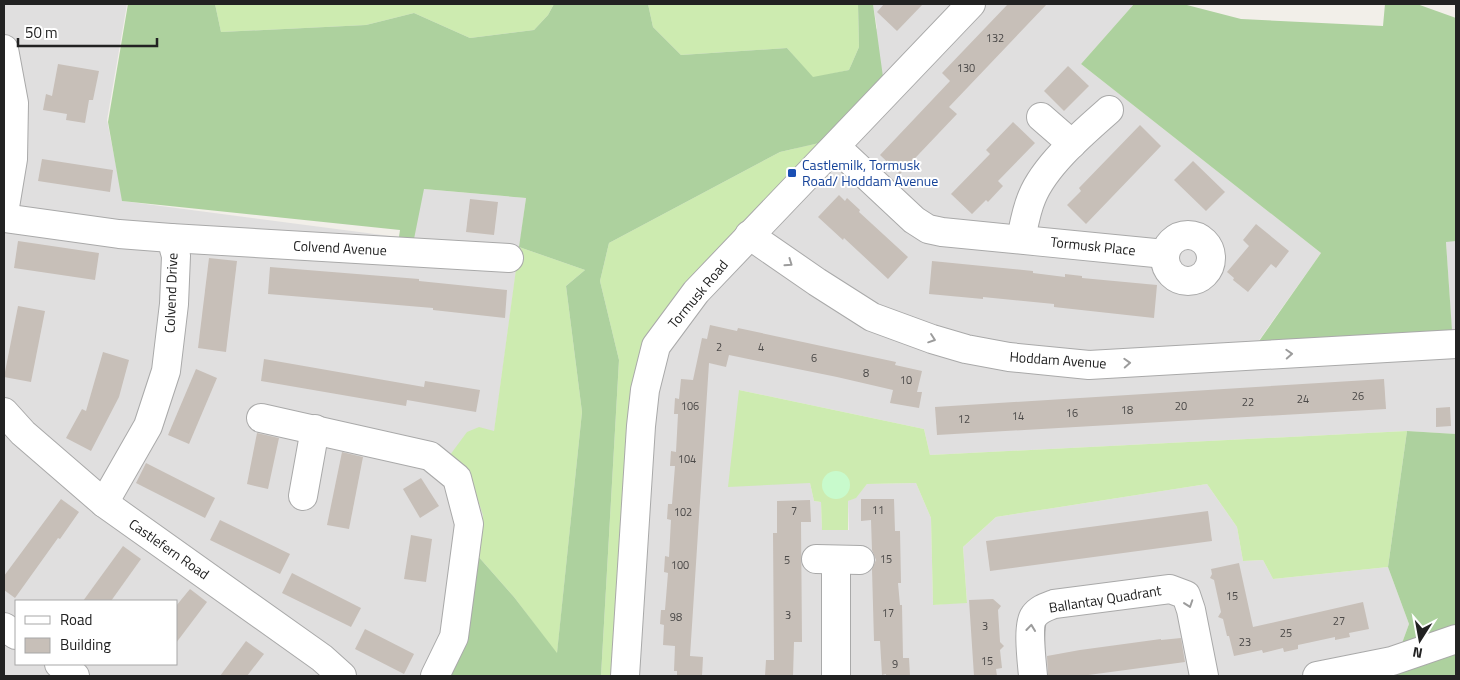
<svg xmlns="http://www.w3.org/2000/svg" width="1460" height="680" font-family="'Titillium Web',sans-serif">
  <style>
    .residential { fill: #e0dfdf; fill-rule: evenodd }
    .grass { fill: #cdebb0 }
    .forest { fill: #add19e }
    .park { fill: #c8facc }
    .building { fill: #c7bfb8 }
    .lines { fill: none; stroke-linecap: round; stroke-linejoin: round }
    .minor-casing { stroke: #a9a9a9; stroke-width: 30 }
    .minor { stroke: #fff; stroke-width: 28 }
    .oneway { stroke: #9c9c9c }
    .transit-dot { fill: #1a4fb4; stroke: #fff; stroke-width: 2 }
    .labels { text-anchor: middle; stroke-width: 4; stroke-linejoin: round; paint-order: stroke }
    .number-label { font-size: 11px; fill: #4b4948 }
    .transit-label { font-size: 14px; fill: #164399; stroke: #fff; text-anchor: start }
    .street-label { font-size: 14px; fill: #222; stroke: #fff }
  </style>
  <rect width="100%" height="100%" fill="#f2efe9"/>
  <g class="residential">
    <path d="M4,4H127L107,120L123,201L413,239L423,189L526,198L461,676H4ZM16,601H176V664H16Z"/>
    <path d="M873,4H1134L1081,64L1321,253L1245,360L1453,351L1446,241H1456V434L1407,431L930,455L924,429L739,390L810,483L814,501L821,502L822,530H849L848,501L856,497L867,484L916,483L931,518L933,605L967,602L963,547L996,517L1207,484L1237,527L1243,561L1263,560L1273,579L1388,567L1409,624L1390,676H630L660,349L877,28Z"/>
  </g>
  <g class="grass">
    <path d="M215,4H554L548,15L534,30L470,38L414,13L366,25L221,32Z"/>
    <path d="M648,4H858L859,47L849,70L813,78L787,48L681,55L653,27Z"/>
    <path d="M819,143L665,314L615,676H601L619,360L600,281L609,243L780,152Z"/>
    <path d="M519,247L585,270L566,286L582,412L557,654L514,597L477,555L483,515L473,486L450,455L467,432L479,427L494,431Z"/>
    <path d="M739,390L924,429L930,455L1407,431L1388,567L1273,579L1263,560L1243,561L1237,527L1207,484L996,517L963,547L967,603L933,605L931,518L916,483L867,484L856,498L848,501V530H822L821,502L814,501L810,483L728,487Z"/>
  </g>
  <g class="forest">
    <path d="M128,4H215L221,32L366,25L414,13L470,38L534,30L548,15L554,4H648L653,27L681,55L787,48L813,77L849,70L859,47L858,4H873L883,77L819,143L780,152L609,243L600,281L619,360L601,676H447L477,555L514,597L557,653L582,412L566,286L585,270L519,247L526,198L424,189L414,239L399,237L400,230L122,201L108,122Z"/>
    <path d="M1134,4H1183L1241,19L1383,26L1385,4H1417L1456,18V241L1446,242L1452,330L1257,344L1321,253L1081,64Z"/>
    <path d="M1407,431L1456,434V676H1390L1409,624L1388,567Z"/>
  </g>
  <circle class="park" cx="836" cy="485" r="14"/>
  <g class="building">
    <path d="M884,4H923L897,31L877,12Z"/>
    <path d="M1008,4H1047L949,107L957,114L900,174L880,155L950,81L942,73Z"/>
    <path d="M58,64L99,71L93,100H89L85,123L66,120L67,114L43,110L46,94L52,96Z"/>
    <path d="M1068,66L1089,86L1064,111L1044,91Z"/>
    <path d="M1013,122L1035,143L998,181L1003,186L988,202L986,200L972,214L951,194L990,154L986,150Z"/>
    <path d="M1140,125L1161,146L1086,224L1067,205L1081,191L1079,188Z"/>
    <path d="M42,159L113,170L110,192L38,181Z"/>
    <path d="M1193,161L1225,192L1206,211L1174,180Z"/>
    <path d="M839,195L845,201L847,198L860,210L859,212L908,257L888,279L844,238L843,240L818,217Z"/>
    <path d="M470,199L498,202L494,235L466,232Z"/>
    <path d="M1256,224L1289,251L1276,268L1271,264L1248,292L1233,280L1234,278L1227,272L1249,246L1243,240Z"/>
    <path d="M18,241L99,253L95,280L14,268Z"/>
    <path d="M209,258L237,261L226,352L198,348Z"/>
    <path d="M932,261L1033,271V273L1065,277V274L1082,276V278L1157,285L1154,318L1054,307V304L983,297V299L929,294Z"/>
    <path d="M270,267L419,279V281L507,290L505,318L433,310V308L268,294Z"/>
    <path d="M18,306L45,311L31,382L4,377Z"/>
    <path d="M710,325L737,331L738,328L896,362L895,365L922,371L917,392H922L919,408L890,403L893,390L837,377L729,355L726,367L709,363L690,656L703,657L702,676H677V671H674L675,646L663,645L664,625L660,624L661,610H665L668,573L664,572L665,556L669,557L671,520L667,519L668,504H672L675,466H670L671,451L676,452L678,414H674L675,398L679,399L681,379L693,380L702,338L707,339Z"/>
    <path d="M103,352L129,360L119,397L91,451L66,438L82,409L86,411Z"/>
    <path d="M264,359L424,387L425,381L480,390L476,412L407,400L406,406L261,381Z"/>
    <path d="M196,369L217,378L189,444L168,435Z"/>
    <path d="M1384,379L1386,409L937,435L935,407Z"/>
    <path d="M1450,407L1451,426L1436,427V408Z"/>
    <path d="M257,433L279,438L268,489L247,484Z"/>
    <path d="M342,452L363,457L349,529L327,525Z"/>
    <path d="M146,463L215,498L205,518L136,483Z"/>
    <path d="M421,478L439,506L420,518L403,489Z"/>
    <path d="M61,499L79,512L60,539L58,538L15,598L4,590V576Z"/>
    <path d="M861,499H894L895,531H900L901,583H898L900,605H902L903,658H909L910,676H886V674L882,675L880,641H874L872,569L876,560L872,550L871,520L861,521Z"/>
    <path d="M810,500L811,522H801L802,642H794L793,676H765L766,660H774L773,533H777V501Z"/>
    <path d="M1208,511L1212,541L990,571L986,541Z"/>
    <path d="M220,520L290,554L280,574L210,540Z"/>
    <path d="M411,535L432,539L426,582L404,579Z"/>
    <path d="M123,546L141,559L111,601H83Z"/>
    <path d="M1239,563L1253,627L1363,602L1369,629L1349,633L1350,637L1335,640V637L1298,645V649L1284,652L1283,648L1263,653L1262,650L1234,656L1229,636H1227L1223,619L1218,617L1221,612L1214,580L1210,578L1212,574L1211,569Z"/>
    <path d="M292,573L361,608L351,627L282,593Z"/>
    <path d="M190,589L207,602L176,643V606Z"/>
    <path d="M993,599L1001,606L998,610L1000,642L1004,646L1000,650L1002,668L996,669L997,676H974L969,600Z"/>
    <path d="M365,629L414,654L404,674L355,649Z"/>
    <path d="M1181,638L1185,662L1081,676H1048L1047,656L1080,650L1161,639V640Z"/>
    <path d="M246,641L264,654L247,676H220Z"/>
  </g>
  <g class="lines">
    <g class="minor-casing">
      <g id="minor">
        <path d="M4,49L14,103L13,159L4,213"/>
        <path d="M1041,117L1072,144"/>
        <path d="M836,147L914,220L928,229L942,232L1165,254"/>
        <path d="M4,218L119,234L171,238L176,256L174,304L166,371L148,426L104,503"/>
        <circle cx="1188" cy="258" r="23"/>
        <path d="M749,235L817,282L872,317L932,339L966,349L1009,357L1089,365L1456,344"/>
        <path d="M171,238L509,258"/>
        <path d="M1021,239C1024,225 1026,211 1032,197C1045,165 1083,133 1109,110"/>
        <path d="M4,412L23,433L104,503L322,658L342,676"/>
        <path d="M261,418L430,456L457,478L469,524L454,637L435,676"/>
        <path d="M303,496L315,429"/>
        <path d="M816,559L860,560"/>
        <path d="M4,627L16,635"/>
        <path d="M59,664L75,676"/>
        <path d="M625,676L641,426L645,390L656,346L696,292L971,4"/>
        <path d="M836,676V560"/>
        <path d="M1033,676C1032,664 1027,625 1034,616C1039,609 1046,607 1054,604L1170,589L1186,595L1191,610L1204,676"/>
        <path d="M1317,676L1392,661L1456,639"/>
      </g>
    </g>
    <use href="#minor" class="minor"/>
  </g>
  <defs><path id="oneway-chevron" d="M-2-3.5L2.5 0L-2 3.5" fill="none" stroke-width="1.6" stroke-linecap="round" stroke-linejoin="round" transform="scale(1.25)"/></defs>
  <g class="oneway">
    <use href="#oneway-chevron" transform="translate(789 263) rotate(35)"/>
    <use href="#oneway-chevron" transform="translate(932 339) rotate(19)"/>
    <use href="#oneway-chevron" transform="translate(1289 354) rotate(-3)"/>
    <use href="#oneway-chevron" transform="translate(1127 363) rotate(-3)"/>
    <use href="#oneway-chevron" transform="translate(1189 604) rotate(71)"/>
    <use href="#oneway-chevron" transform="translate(1031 628) rotate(-84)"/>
  </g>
  <rect class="transit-dot" x="787" y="168" width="10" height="10" rx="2.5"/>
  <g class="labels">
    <g class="number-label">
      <text x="995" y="42">132</text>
      <text x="966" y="72">130</text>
      <text x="719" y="351">2</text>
      <text x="761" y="351">4</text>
      <text x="814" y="362">6</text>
      <text x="866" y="377">8</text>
      <text x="906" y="384">10</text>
      <text x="1358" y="400">26</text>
      <text x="1303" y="403">24</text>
      <text x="1248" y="406">22</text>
      <text x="690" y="410">106</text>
      <text x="1181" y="410">20</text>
      <text x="1127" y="414">18</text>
      <text x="1072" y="417">16</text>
      <text x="1018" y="420">14</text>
      <text x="964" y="423">12</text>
      <text x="687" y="463">104</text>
      <text x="878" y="514">11</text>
      <text x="794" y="515">7</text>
      <text x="683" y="516">102</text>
      <text x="886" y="563">15</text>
      <text x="787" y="564">5</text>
      <text x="680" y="569">100</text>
      <text x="1232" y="600">15</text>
      <text x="888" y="617">17</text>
      <text x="788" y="619">3</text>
      <text x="676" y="621">98</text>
      <text x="1339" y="625">27</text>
      <text x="985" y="630">3</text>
      <text x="1286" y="637">25</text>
      <text x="1245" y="646">23</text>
      <text x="987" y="665">15</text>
      <text x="895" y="668">9</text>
    </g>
    <g class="transit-label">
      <text x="802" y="170">Castlemilk, Tormusk<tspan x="802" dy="16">Road/ Hoddam Avenue</tspan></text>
    </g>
    <g class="street-label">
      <text transform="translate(1093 246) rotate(6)" y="5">Tormusk Place</text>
      <text transform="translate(340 248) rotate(3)" y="5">Colvend Avenue</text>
      <text transform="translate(171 293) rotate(-88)" y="5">Colvend Drive</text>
      <text transform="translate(698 294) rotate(-50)" y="5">Tormusk Road</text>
      <text transform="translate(1058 360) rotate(4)" y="5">Hoddam Avenue</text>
      <text transform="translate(169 549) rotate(35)" y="5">Castlefern Road</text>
      <text transform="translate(1105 599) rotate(-9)" y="5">Ballantay Quadrant</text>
    </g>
  </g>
  <rect width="1460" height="680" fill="none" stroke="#222222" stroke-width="10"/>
  <rect x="15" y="600" width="162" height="65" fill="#ffffff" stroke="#a7a7a7"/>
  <rect x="25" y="616" width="25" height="8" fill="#ffffff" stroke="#a7a7a7"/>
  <text x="60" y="625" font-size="15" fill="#222222">Road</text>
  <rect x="25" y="638" width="25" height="15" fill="#c7bfb8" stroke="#a7a7a7"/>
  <text x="60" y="650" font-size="15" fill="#222222">Building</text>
  <g transform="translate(1420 640) rotate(191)" stroke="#ffffff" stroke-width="4" paint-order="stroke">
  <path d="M0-4L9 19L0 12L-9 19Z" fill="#222222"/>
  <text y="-8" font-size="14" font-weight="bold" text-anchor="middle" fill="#222222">N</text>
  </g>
  <path d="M18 38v8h139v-8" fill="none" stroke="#222222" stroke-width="2.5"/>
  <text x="25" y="38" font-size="15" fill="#222222" stroke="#ffffff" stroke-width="4" paint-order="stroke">50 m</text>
</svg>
